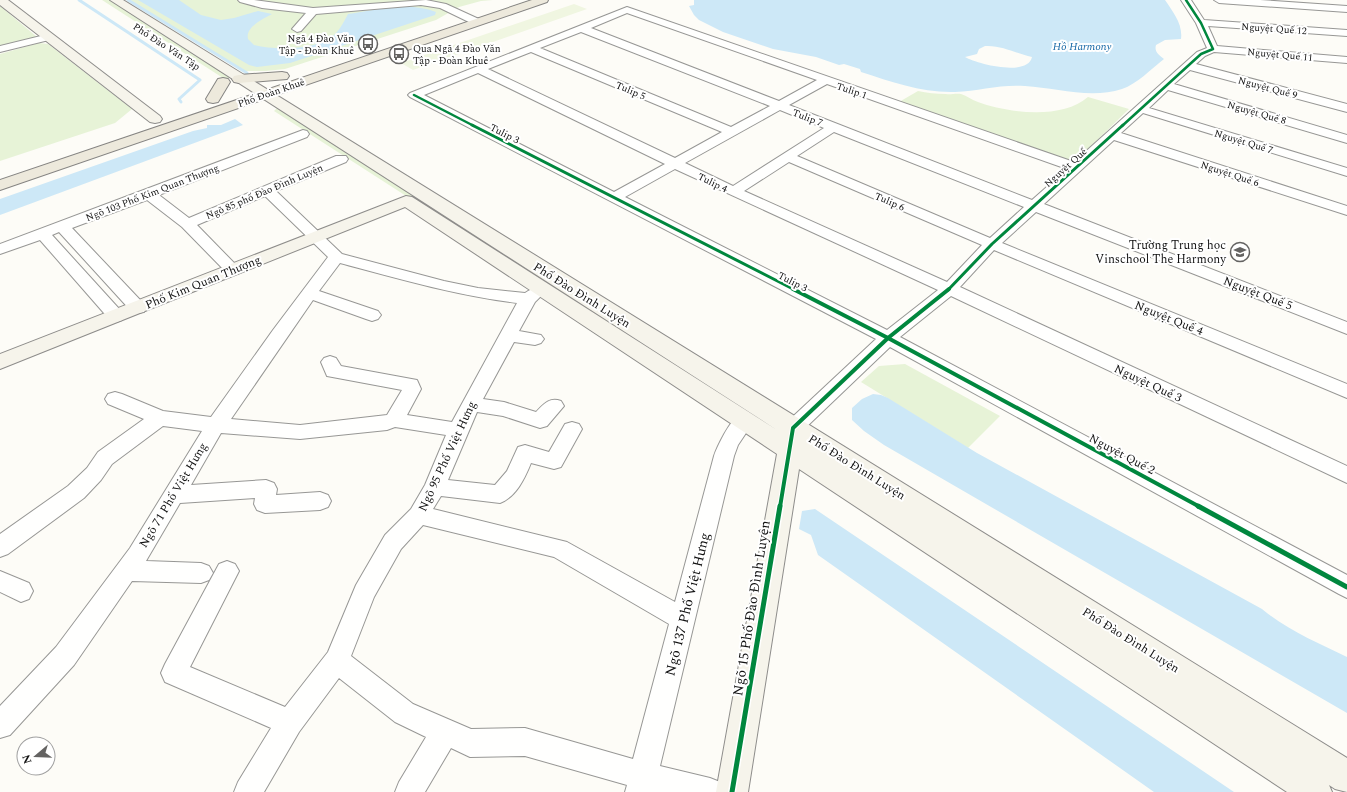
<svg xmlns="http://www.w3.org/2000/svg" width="1347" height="792" font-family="Spectral,serif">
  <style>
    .green { fill: #e7f3d7 }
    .pitch { fill: #f0f6e1 }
    .water { fill: #cde8f7; fill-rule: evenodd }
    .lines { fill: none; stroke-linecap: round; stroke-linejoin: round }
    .stream { stroke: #cde8f7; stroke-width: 3 }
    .street-casing { stroke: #979795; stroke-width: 2 }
    .secondary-casing { stroke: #8e8d8b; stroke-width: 2 }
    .primary-casing { stroke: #858482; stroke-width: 2 }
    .street { fill: #fffffe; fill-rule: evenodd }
    .secondary { fill: #f6f4eb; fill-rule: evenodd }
    .primary { fill: #ede9dc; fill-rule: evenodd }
    .cycleway-far3-casing { stroke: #fff; stroke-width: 4 }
    .cycleway-far2-casing { stroke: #fff; stroke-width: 5 }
    .cycleway-far1-casing { stroke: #fff; stroke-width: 6 }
    .cycleway-casing { stroke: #fff; stroke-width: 8 }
    .cycleway-far3 { stroke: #00873e; stroke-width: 2.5 }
    .cycleway-far2 { stroke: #00873e; stroke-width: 3 }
    .cycleway-far1 { stroke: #00873e; stroke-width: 4 }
    .cycleway { stroke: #00873e; stroke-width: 5 }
    .labels { text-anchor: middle; stroke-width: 4; stroke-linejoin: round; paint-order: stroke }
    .far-street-label { font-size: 10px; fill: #111; stroke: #fff }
    .far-poi-label { font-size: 10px; fill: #111; stroke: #fff; text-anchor: end }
    .far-water-label { font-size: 11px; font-style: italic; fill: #1768a6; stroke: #fff }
    .poi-label { font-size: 12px; fill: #111; stroke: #fff; text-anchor: end }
    .street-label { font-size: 12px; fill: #111; stroke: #fff }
    .near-street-label { font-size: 14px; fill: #111; stroke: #fff }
  </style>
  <rect width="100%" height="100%" fill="#fdfcf7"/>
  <g class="green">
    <path d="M102,0H110L229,76V78H223Z"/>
    <path d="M130,0H493L481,1L459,7L436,20L285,69L266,71H244Z"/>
    <path d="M0,6L37,37L0,46Z"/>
    <path d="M39,43L48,44L132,109L115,123L0,161V54Z"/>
    <path d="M918,91C927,93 936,94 946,94C950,95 956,93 961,94C967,96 972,100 978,102C1008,113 1062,120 1088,97L1129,109L1081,156L1076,159H1063L899,102Z"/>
    <path d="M277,108H280L734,400L731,402L725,401L274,111Z"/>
    <path d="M905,364L1000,416L968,448L861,382L879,366Z"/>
  </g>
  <path class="pitch" d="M574,4L587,9L413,70L401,63Z"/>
  <g class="water">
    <path d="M138,0H179L201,15L221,20L234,18L258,11L272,14C263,19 245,27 248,39L254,45C275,50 307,50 327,40C337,35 343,24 348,14C377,10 408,1 436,12L435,15L290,63L257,67L249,65Z"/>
    <path d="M694,0H1165C1173,12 1183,24 1181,39L1165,40L1156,45C1154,52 1159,55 1164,59C1151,69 1137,84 1122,89C1091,99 1056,88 1025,86C1001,84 979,91 955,92C922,93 892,82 861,72L860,69L844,64L839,65L816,57L773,49L723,32L699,20L694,15L689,6L694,5ZM985,46C1003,45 1016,54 1032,57C1028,77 977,64 965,57L977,54L979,49Z"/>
    <path d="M235,119L243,125L0,215V199L193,131L207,128V125H221Z"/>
    <path d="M873,394L881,395L888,398L977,453L1262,609C1287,630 1318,643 1347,657V713L884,445L864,431L852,420V408L862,399Z"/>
    <path d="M815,509L1234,792H1154L818,555L811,535L799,529L802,511Z"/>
  </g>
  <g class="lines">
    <g class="stream">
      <path d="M79,0L200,80L179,99L181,102"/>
      <path d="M128,0L247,73"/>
    </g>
    <g class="street-casing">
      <g id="street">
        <path d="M238,0H254L313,8L426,0L446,4L481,20L482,22L477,25L473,24L440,8L421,5L316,14L301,31L297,32L292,29L306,13L262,8L240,2Z"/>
        <path d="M1181,0H1191L1204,20L1347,30V36L1208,26L1217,46L1347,57V63L1214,52L1205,56L1196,64L1347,104V112L1190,70L1174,84L1347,135V143L1168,90L1149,108L1347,168V176L1143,113L1121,133L1347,206V215L1114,140L1044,204L1347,322V334L1036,212L1002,243L1347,384V398L994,250L960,287L1347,466V483L951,296L900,337L1347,575V598L1339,594L890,347L800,433L793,435L786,433L783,428L786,423L876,339L410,97L408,95L410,93L627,7L1074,162L1197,52L1207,48L1196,23ZM627,13L817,80L779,101L591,28ZM581,32L770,106L731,127L540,48ZM531,52L722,132L675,158L488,69ZM478,73L665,164L614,192L424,95ZM827,84L1067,169L1032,200L789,105ZM780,110L824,128L733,186L685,163ZM834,132L1024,207L990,238L797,156ZM789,162L982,245L947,282L744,191ZM675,169L938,290L887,330L625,197Z"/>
        <path d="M1214,0H1260L1347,6V12L1219,3Z"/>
        <path d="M49,34L54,37L53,39L0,52V46Z"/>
        <path d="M303,130L307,131L309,134L307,137L159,195L189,218L336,156H346L348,159L346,162L276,191L342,254L444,281L478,288L525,293C531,289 535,287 542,289L544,293L535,302L519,331L541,335L544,339L541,343L535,345L514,342L483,399L504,402L536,412C544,404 549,397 561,401L564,406L547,426L540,428L503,416L477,412L448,480L495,485L507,471L518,447L525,445L549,452L565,424L572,422L579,424L582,429L561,467L554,469L531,463C525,478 516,497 500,503L441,496L433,509L567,542L675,602L714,456C717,447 730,420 739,415C743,413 746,414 751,416L754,421L738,445L734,456L660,766L710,778L720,782L724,792H625L627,785L525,756L470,757L451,748L425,792H395L399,782L426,737L395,722L339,678L299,732L264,792H234L238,782L271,728L165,682L161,673L165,664L219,564L227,561L235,564L239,571L190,667L285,707L328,652L356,585L385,535L411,509L425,485L446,435L395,427L387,430L300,439L221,433L191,485L266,480L274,483L277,489L276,495L320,492L328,495L331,501L328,507L320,510L265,513L257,510L254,504L255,498L180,503L146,561L201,563L209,566L213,573L209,580L201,583L132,581L74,665L10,735L0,738V706L56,647L130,548L202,431L163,426L112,464L101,480L84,498L8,554L0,557V534L68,486L87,468L98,452L144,419L108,404L105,399L108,394L115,392L122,394L163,411L211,417L273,330L328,257L265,196L197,225L241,270L239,273L233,275L227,273L182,227L147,200L72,228L144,304L146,308L144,312L138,313L132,312L59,232L52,235L122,312L125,316L122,320L116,322L110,320L40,240L0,254V244ZM340,263C400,279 455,295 517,303L452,422L407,415L421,389L417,380L341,366L336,358L330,356L324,358L321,362L327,376L402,390L387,415L300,425L231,419L313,300L366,319L372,321L378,319L381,315L378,311L319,291ZM423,525L554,557L669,624L633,759L525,728L471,729L413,704L351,656L374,597L401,549Z"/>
        <path d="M0,571L29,583L33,591L29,599L21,602L0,592Z"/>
      </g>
    </g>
    <g class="secondary-casing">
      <g id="secondary">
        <path d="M0,0H8L160,116L162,119L160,122L155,123L150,122L0,5Z"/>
        <path d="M110,0H123L1347,758V792L1335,789L1329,785L1332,792H1287L799,469L748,792H716L777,454L405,207L0,369V354L406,196L412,197L777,430Z"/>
      </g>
    </g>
    <g class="primary-casing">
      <g id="primary">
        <path d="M532,0H548L547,2L0,190V180Z"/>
        <path d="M282,72L287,73L289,76L287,79L239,83L234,82L232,79L234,76L239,75Z"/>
        <path d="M223,78L228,79L230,82L218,102L213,103L208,102L206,99L218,79Z"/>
      </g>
    </g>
    <use href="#street" class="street"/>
    <use href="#secondary" class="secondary"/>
    <use href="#primary" class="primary"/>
    <g class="cycleway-far3-casing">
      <g id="cycleway-far3">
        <path d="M414,95L474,126"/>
        <path d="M1122,126L1201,54L1213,49L1201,23L1186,0"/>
      </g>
    </g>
    <g class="cycleway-far2-casing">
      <g id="cycleway-far2">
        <path d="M472,125L795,290"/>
        <path d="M948,290L992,244L1123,125"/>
      </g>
    </g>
    <g class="cycleway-far1-casing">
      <g id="cycleway-far1">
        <path d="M793,289L888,338L1200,507"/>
        <path d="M780,507L793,428L888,338L949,289"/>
      </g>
    </g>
    <g class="cycleway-casing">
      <g id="cycleway">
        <path d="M1198,506L1347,587"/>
        <path d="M732,792L780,506"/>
      </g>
    </g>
    <use href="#cycleway-far3" class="cycleway-far3"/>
    <use href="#cycleway-far2" class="cycleway-far2"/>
    <use href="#cycleway-far1" class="cycleway-far1"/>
    <use href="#cycleway" class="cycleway"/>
  </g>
  <defs>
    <g id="bus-ring" transform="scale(1)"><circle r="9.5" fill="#fff" stroke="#646362" stroke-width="1.5"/><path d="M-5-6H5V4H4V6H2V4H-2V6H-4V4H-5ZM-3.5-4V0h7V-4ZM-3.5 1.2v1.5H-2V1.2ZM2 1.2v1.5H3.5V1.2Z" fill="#646362"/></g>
    <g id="school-ring" transform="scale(1)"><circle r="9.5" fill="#fff" stroke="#646362" stroke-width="1.5"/><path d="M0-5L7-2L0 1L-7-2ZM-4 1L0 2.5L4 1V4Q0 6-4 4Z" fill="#646362"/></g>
  </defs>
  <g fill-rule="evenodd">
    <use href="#bus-ring" x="368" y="44"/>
    <use href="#bus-ring" x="399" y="54"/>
    <use href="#school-ring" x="1240" y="252"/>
  </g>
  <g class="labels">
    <g class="far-street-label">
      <text transform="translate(1274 28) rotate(4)" y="4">Nguyệt Quế 12</text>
      <text transform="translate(167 46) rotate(33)" y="4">Phố Đào Văn Tập</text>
      <text transform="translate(1280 54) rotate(5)" y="4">Nguyệt Quế 11</text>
      <text transform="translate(1268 87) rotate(15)" y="4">Nguyệt Quế 9</text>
      <text transform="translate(631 90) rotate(23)" y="4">Tulip 5</text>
      <text transform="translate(852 90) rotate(19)" y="4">Tulip 1</text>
      <text transform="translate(271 92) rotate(-19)" y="4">Phố Đoàn Khuê</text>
      <text transform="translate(1257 112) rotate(16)" y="4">Nguyệt Quế 8</text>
      <text transform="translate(808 117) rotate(21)" y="4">Tulip 7</text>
      <text transform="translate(505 133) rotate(27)" y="4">Tulip 3</text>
      <text transform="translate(1244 141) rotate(17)" y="4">Nguyệt Quế 7</text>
      <text transform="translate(1065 167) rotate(-42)" y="4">Nguyệt Quế</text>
      <text transform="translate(1230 173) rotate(18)" y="4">Nguyệt Quế 6</text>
      <text transform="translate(713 182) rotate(26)" y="4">Tulip 4</text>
      <text transform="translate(264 191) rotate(-23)" y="4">Ngõ 85 phố Đào Đình Luyện</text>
      <text transform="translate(152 192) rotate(-21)" y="4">Ngõ 103 Phố Kim Quan Thượng</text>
      <text transform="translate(890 201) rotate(23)" y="4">Tulip 6</text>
      <text transform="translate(793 281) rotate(27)" y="4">Tulip 3</text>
    </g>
    <g class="far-poi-label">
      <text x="354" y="42">Ngã 4 Đào Văn<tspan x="354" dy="12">Tập - Đoàn Khuê</tspan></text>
      <text x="413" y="52" text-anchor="start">Qua Ngã 4 Đào Văn<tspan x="413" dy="12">Tập - Đoàn Khuê</tspan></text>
    </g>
    <g class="far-water-label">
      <text x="1082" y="50">Hồ Harmony</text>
    </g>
    <g class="poi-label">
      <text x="1226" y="249">Trường Trung học<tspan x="1226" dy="14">Vinschool The Harmony</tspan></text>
    </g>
    <g class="street-label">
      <text transform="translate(203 282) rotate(-22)" y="4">Phố Kim Quan Thượng</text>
      <text transform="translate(1258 293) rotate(21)" y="4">Nguyệt Quế 5</text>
      <text transform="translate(582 295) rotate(32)" y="4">Phố Đào Đình Luyện</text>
      <text transform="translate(1169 318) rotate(22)" y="4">Nguyệt Quế 4</text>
      <text transform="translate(1148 383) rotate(25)" y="4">Nguyệt Quế 3</text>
      <text transform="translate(1122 454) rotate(28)" y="4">Nguyệt Quế 2</text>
      <text transform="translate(447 456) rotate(-65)" y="4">Ngõ 95 Phố Việt Hưng</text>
      <text transform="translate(857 467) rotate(32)" y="4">Phố Đào Đình Luyện</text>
      <text transform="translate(173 495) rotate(-59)" y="4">Ngõ 71 Phố Việt Hưng</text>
      <text transform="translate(1131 640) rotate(32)" y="4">Phố Đào Đình Luyện</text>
    </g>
    <g class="near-street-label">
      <text transform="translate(687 604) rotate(-76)" y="5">Ngõ 137 Phố Việt Hưng</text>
      <text transform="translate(751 608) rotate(-81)" y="5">Ngõ 15 Phố Đào Đình Luyện</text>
    </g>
  </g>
  <g transform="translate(36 756) rotate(251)"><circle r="19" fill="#ffffff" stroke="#a0a0a0"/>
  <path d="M0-3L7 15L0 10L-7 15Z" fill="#646362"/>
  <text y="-6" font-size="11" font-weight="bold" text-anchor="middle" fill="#111111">N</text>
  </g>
</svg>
